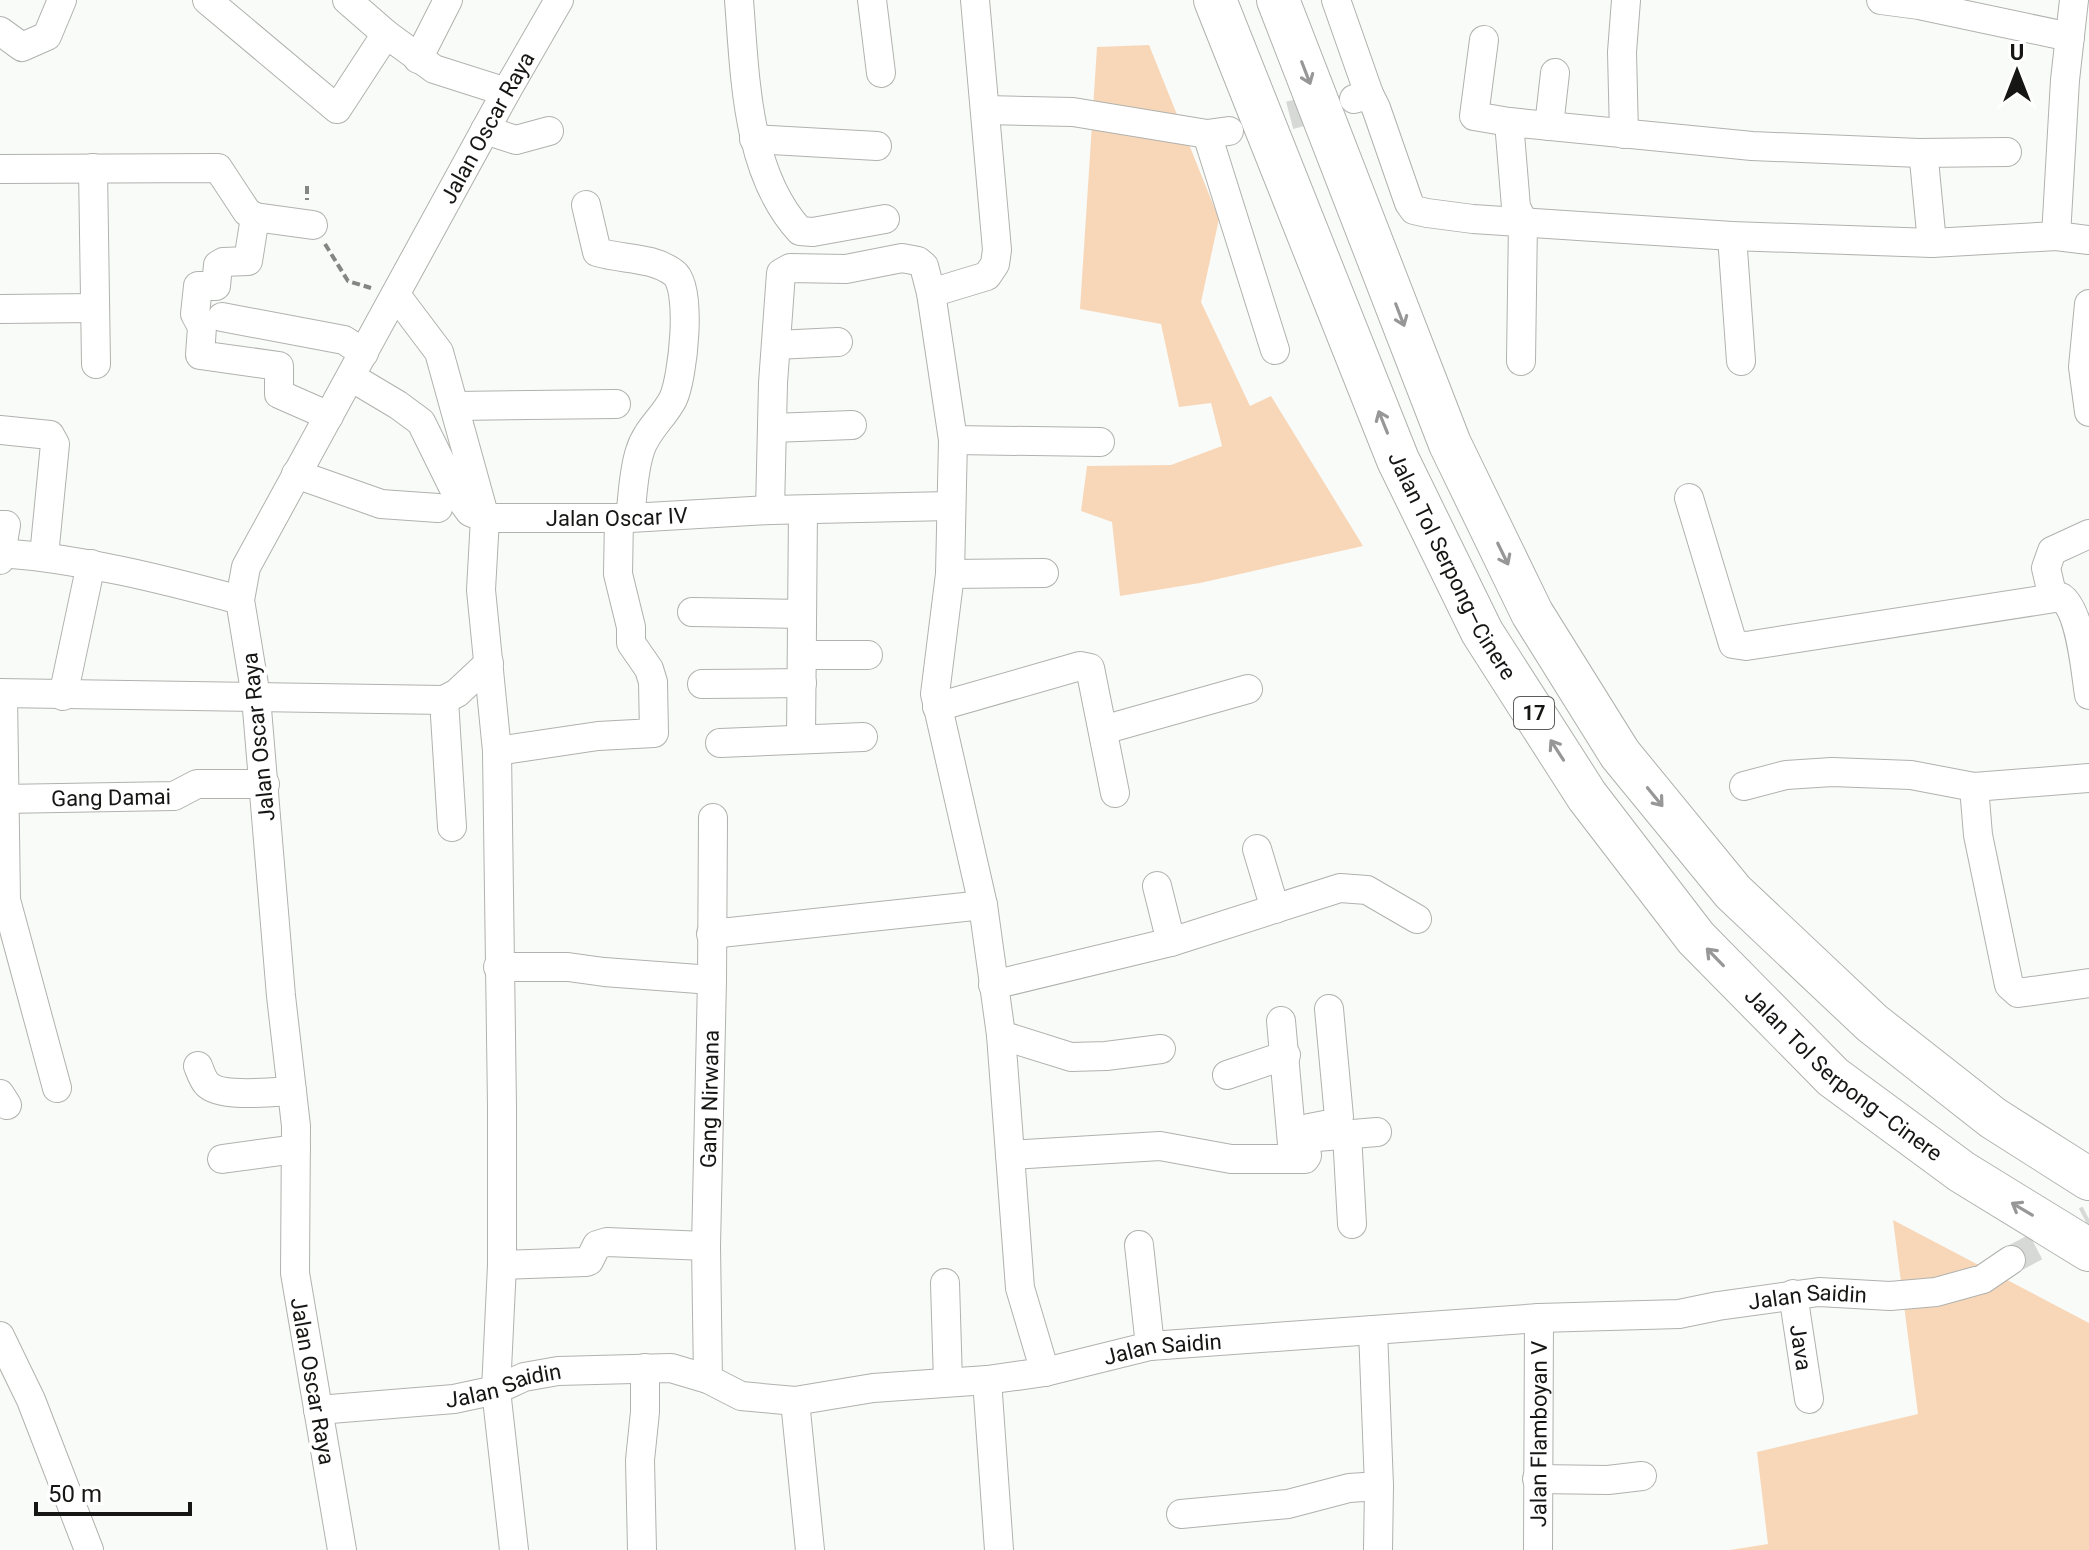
<svg xmlns="http://www.w3.org/2000/svg" width="2089" height="1550" font-family="Roboto,sans-serif">
  <style>
    .green { fill: #f8d7b9 }
    .lines { fill: none; stroke-linecap: round; stroke-linejoin: round }
    .minor-tunnel { stroke: #d7d9d6; stroke-width: 28; stroke-dasharray: 28 14; stroke-linecap: butt }
    .minor-casing { stroke: #b0b2ae; stroke-width: 30 }
    .highway-casing { stroke: #b0b2ae; stroke-width: 44 }
    .path { stroke: #848683; stroke-width: 4; stroke-dasharray: 8 4; stroke-linecap: butt }
    .minor { stroke: #fff; stroke-width: 28 }
    .highway { stroke: #fff; stroke-width: 42 }
    .oneway { stroke: #969796 }
    .labels { text-anchor: middle; stroke-width: 8; stroke-linejoin: round; paint-order: stroke }
    .shield { fill: #fff; stroke: #5c5d5b; stroke-width: 2 }
    .shield-label { font-size: 20px; font-weight: bold; fill: #161715 }
    .street-label { font-size: 22px; fill: #161715; stroke: #fff }
  </style>
  <rect width="100%" height="100%" fill="#f9fbf8"/>
  <g class="green">
    <path d="M1149,45L1219,219L1201,302L1250,406L1271,396L1363,546L1200,583L1120,596L1112,522L1081,511L1087,466L1171,465L1222,446L1211,403L1179,407L1161,324L1080,309L1097,47Z"/>
    <path d="M1893,1220L2089,1323V1550H1730L1768,1544L1757,1452L1918,1414Z"/>
  </g>
  <g class="lines">
    <g class="minor-tunnel">
      <path d="M1249,126L1337,103"/>
      <path d="M2011,1260L2089,1219"/>
    </g>
    <g class="minor-casing">
      <g id="minor">
        <path d="M207,0L337,109L386,34"/>
        <path d="M347,0L386,34L434,69L506,92"/>
        <path d="M739,0C745,75 746,173 800,231L813,232L885,219"/>
        <path d="M872,0L881,73"/>
        <path d="M1336,0L1369,94"/>
        <path d="M1881,0L1919,5L2070,37"/>
        <path d="M0,31L22,47L47,36L62,0"/>
        <path d="M1484,40L1474,116L1509,122"/>
        <path d="M418,59L448,0"/>
        <path d="M1354,99L1369,94L1376,108L1409,203L1414,210L1427,213L1473,219L1732,236L1932,243L2056,236L2089,240"/>
        <path d="M985,110L1073,112L1207,134L1229,131"/>
        <path d="M1549,126L1555,73"/>
        <path d="M485,130L516,140L549,131"/>
        <path d="M1207,134L1275,350"/>
        <path d="M1624,134L1622,52L1626,0"/>
        <path d="M754,139L877,146"/>
        <path d="M1919,153L2007,152"/>
        <path d="M93,168L96,364"/>
        <path d="M0,169L218,168L247,212L255,217L248,261L223,262L218,265L216,286H198L195,314L202,327L200,355L279,366V394L329,416"/>
        <path d="M586,205L597,252C623,260 651,256 674,273C693,287 683,378 673,399C664,417 646,430 640,451C633,472 633,495 630,518"/>
        <path d="M255,217L313,225"/>
        <path d="M1732,236L1741,361"/>
        <path d="M2056,236L2065,80L2074,0"/>
        <path d="M931,293L987,276L995,264L997,250L975,0"/>
        <path d="M396,295L439,352L485,518L481,590L497,751L502,1107V1265L496,1390L514,1550"/>
        <path d="M2089,304L2083,367L2089,412"/>
        <path d="M0,309L95,308"/>
        <path d="M222,317L344,340L364,353"/>
        <path d="M776,345L838,342"/>
        <path d="M1521,361L1523,221L1516,207L1509,122L1752,146L1919,153L1924,160L1932,243"/>
        <path id="s1" d="M351,377L398,405L421,422L456,493L470,512L485,518H630L770,510L950,506"/>
        <path d="M455,406L616,404"/>
        <path d="M772,428L852,425"/>
        <path d="M0,430L50,435L55,444L44,556"/>
        <path d="M953,440L1100,442"/>
        <path d="M296,474L381,504L438,508"/>
        <path d="M1689,498L1733,644L1746,646L2061,597C2081,611 2085,670 2089,695"/>
        <path d="M770,510L773,383L781,273L790,268L846,269L902,258L918,261L924,266L931,293L953,440L950,574L935,694L983,905L1001,1035L1020,1288L1045,1372"/>
        <path d="M0,525H6L0,560"/>
        <path d="M1,553C83,559 162,579 240,600"/>
        <path d="M950,574L1044,573"/>
        <path d="M2053,598L2046,568L2052,551L2089,534"/>
        <path d="M692,612L802,614"/>
        <path d="M802,655H868"/>
        <path d="M702,684L802,683"/>
        <path d="M0,693L444,700L457,693L489,663"/>
        <path d="M3,694L6,900L57,1088"/>
        <path d="M63,696L91,564"/>
        <path d="M444,700L452,827"/>
        <path d="M937,707L1080,666L1090,668L1115,793"/>
        <path d="M1103,730L1248,689"/>
        <path d="M801,738L803,510"/>
        <path d="M720,743L863,737"/>
        <path d="M497,751L598,736L654,733L653,682L649,669L631,643V627L618,574L619,518"/>
        <path d="M1744,786L1786,775L1832,772L1911,775L1974,787L2089,778"/>
        <path d="M1974,787L1978,835L2009,985L2018,993L2089,983"/>
        <path id="s2" d="M3,799L174,796L197,784H265"/>
        <path d="M1257,849L1275,909"/>
        <path d="M1157,886L1171,942"/>
        <path d="M711,934L983,905"/>
        <path d="M498,967H568L604,972L712,980"/>
        <path d="M993,985L1171,942L1340,888L1367,890L1417,919"/>
        <path d="M1281,1021L1293,1155"/>
        <path d="M1001,1035L1071,1057L1106,1056L1161,1049"/>
        <path d="M198,1066C200,1071 203,1080 207,1084C220,1098 274,1092 292,1091"/>
        <path d="M1227,1075L1286,1055"/>
        <path d="M0,1094L7,1105"/>
        <path d="M1309,1128L1335,1123L1339,1117L1329,1009"/>
        <path d="M1347,1134L1352,1224"/>
        <path d="M1010,1155L1160,1146L1231,1159H1305L1307,1156L1305,1138L1377,1132"/>
        <path d="M222,1159L296,1149"/>
        <path d="M1139,1245L1150,1346"/>
        <path d="M502,1265L586,1262L589,1261L597,1245L607,1242L706,1246"/>
        <path d="M945,1283L948,1382"/>
        <path id="s3" d="M1793,1294L1809,1399"/>
        <path d="M1373,1330L1379,1486L1378,1550"/>
        <path d="M0,1336L31,1400L89,1550"/>
        <path id="s4" d="M708,1379L706,1246L712,980L713,818"/>
        <path d="M987,1380L999,1550"/>
        <path d="M795,1401L810,1550"/>
        <path id="s5" d="M318,1410L454,1399L496,1390L524,1377L558,1371L671,1368L708,1379L741,1396L795,1401L873,1388L987,1380L1045,1372L1150,1346L1539,1318L1679,1314L1718,1306L1819,1292L1890,1296L1936,1292L1983,1279L2011,1260"/>
        <path d="M1537,1479L1608,1480L1642,1476"/>
        <path d="M1181,1514L1288,1504L1349,1488L1379,1486"/>
        <path id="s6" d="M342,1550L295,1273L296,1126L281,996L256,697L240,600L246,567L506,92L559,0"/>
        <path d="M642,1550L640,1460L645,1412V1368"/>
        <path id="s7" d="M1538,1550L1539,1318"/>
      </g>
    </g>
    <g class="highway-casing">
      <g id="highway">
        <path id="s8" d="M1215,0L1398,460L1482,632L1587,796L1696,938L1833,1077L1962,1172L2089,1250"/>
        <path d="M1278,0L1450,444L1532,613L1620,754L1733,892L1872,1023L1993,1118L2089,1179"/>
      </g>
    </g>
    <g class="path">
      <path d="M307,186V200"/>
      <path d="M325,244L348,281L371,288"/>
    </g>
    <use href="#minor" class="minor"/>
    <use href="#highway" class="highway"/>
  </g>
  <defs><path id="oneway-shaft" d="M-6 0H5M1.5-3L5.5 0L1.5 3" fill="none" stroke-width="1.6" stroke-linecap="round" stroke-linejoin="round" transform="scale(2)"/></defs>
  <g class="oneway">
    <use href="#oneway-shaft" transform="translate(1306 73) rotate(69)"/>
    <use href="#oneway-shaft" transform="translate(1400 315) rotate(69)"/>
    <use href="#oneway-shaft" transform="translate(1383 422) rotate(-112)"/>
    <use href="#oneway-shaft" transform="translate(1503 554) rotate(64)"/>
    <use href="#oneway-shaft" transform="translate(1557 750) rotate(-123)"/>
    <use href="#oneway-shaft" transform="translate(1655 797) rotate(51)"/>
    <use href="#oneway-shaft" transform="translate(1715 957) rotate(-134)"/>
    <use href="#oneway-shaft" transform="translate(2022 1209) rotate(-149)"/>
  </g>
  <g class="labels">
    <rect class="shield" x="1514" y="697" width="40" height="32" rx="6"/>
    <g class="shield-label">
      <text x="1534" y="720">17</text>
    </g>
    <g class="street-label">
      <text dy="8" stroke="none"><textPath href="#s6" startOffset="1492">Jalan Oscar Raya</textPath></text>
      <text dy="8" stroke="none"><textPath href="#s1" startOffset="334">Jalan Oscar IV</textPath></text>
      <text dy="8" stroke="none"><textPath href="#s8" startOffset="614">Jalan Tol Serpong–Cinere</textPath></text>
      <text transform="translate(258 737) rotate(-96)" y="8">Jalan Oscar Raya</text>
      <text dy="8" stroke="none"><textPath href="#s2" startOffset="108">Gang Damai</textPath></text>
      <text dy="8" stroke="none"><textPath href="#s8" startOffset="1262">Jalan Tol Serpong–Cinere</textPath></text>
      <text dy="8" stroke="none"><textPath href="#s4" startOffset="280">Gang Nirwana</textPath></text>
      <text dy="8" stroke="none"><textPath href="#s5" startOffset="1508">Jalan Saidin</textPath></text>
      <text dy="8" stroke="none"><textPath href="#s3" startOffset="54">Java</textPath></text>
      <text dy="8" stroke="none"><textPath href="#s5" startOffset="860">Jalan Saidin</textPath></text>
      <text transform="translate(313 1381) rotate(80)" y="8">Jalan Oscar Raya</text>
      <text dy="8" stroke="none"><textPath href="#s5" startOffset="188">Jalan Saidin</textPath></text>
      <text dy="8" stroke="none"><textPath href="#s7" startOffset="116">Jalan Flamboyan V</textPath></text>
    </g>
  </g>
  <g transform="translate(2017 72)" stroke="#ffffff" stroke-width="6" paint-order="stroke">
  <path d="M0-6L14 30L0 20L-14 30Z" fill="#161715"/>
  <text y="-12" font-size="22" font-weight="bold" text-anchor="middle" fill="#161715">U</text>
  </g>
  <path d="M36 1502v12h154v-12" fill="none" stroke="#161715" stroke-width="4"/>
  <text x="48" y="1502" font-size="24" fill="#161715" stroke="#ffffff" stroke-width="6" paint-order="stroke">50 m</text>
</svg>
